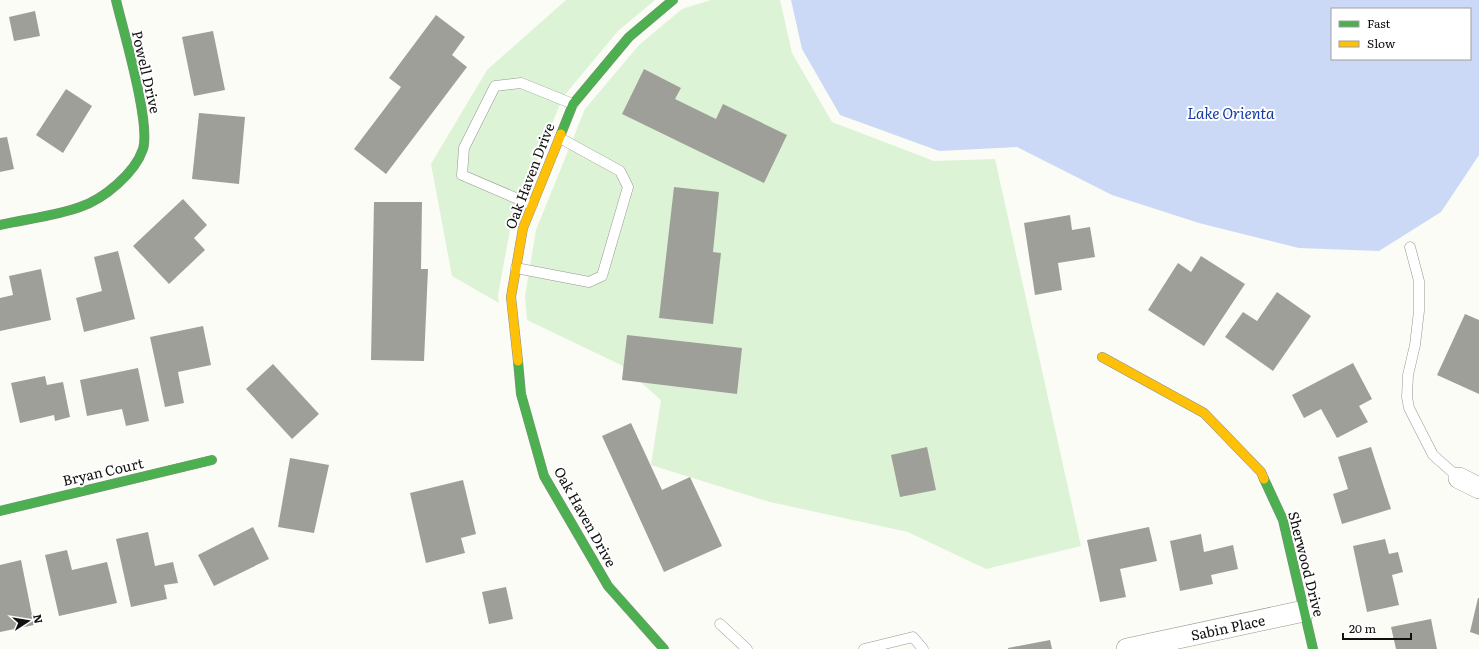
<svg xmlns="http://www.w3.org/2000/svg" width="1479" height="649" font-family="Literata,serif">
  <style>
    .green { fill: #ddf3d5 }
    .water { fill: #cbd9f6; fill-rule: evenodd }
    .building { fill: #9f9f9a }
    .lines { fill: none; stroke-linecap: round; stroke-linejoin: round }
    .lane-casing { stroke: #969693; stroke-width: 11 }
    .street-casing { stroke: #969693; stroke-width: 22 }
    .fast-casing { stroke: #8c8d8a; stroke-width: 10 }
    .slow-casing { stroke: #8c8d8a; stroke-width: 10 }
    .lane { stroke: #fefffe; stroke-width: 10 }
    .street { stroke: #fefffe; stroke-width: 21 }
    .fast { stroke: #4caf50; stroke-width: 9 }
    .slow { stroke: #ffc107; stroke-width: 9 }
    .labels { text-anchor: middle; stroke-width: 4; stroke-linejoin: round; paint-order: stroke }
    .street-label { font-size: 14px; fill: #101010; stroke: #fff }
    .water-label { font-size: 15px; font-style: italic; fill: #1639a4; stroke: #fff }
  </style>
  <rect width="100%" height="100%" fill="#fbfcf5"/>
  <g class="green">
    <path d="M566,0H655L618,31L563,97L511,224L498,295L499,303L452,276L431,164L487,70Z"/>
    <path d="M711,0H780L792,53L832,122L934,161L995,159L1081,546L986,569L908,532L770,502L651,465L661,400L621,365L527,320L525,296L536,230L585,109L639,45L682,9Z"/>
  </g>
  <path class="water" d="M791,0H1479V155L1441,212L1379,251L1299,248L1199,223L1112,195L1017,147L939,151L840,115L802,49ZM1332,9H1470V59H1332Z"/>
  <g class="building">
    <path d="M35,11L40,36L14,41L9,17Z"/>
    <path d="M436,15L465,37L452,55L467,67L386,174L354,149L401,87L389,78Z"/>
    <path d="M213,31L225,90L194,96L182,37Z"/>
    <path d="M644,69L681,88L675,99L716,119L723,104L787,135L764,183L622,114Z"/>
    <path d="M66,89L92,106L63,153L36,135Z"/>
    <path d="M199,113L245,117L239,184L192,179Z"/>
    <path d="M7,137L14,169L0,172V138Z"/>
    <path d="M674,187L719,192L713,252L721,253L713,324L659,318Z"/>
    <path d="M183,199L207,225L194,238L205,250L169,284L133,246Z"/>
    <path d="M374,202H422L421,269H428L424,361L371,360Z"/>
    <path d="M1070,215L1072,230L1090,227L1095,257L1058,263L1062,290L1035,295L1024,223Z"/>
    <path d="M118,251L135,319L84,332L76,298L102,291L94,257Z"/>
    <path d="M1201,256L1245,284L1204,346L1148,310L1178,263L1191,272Z"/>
    <path d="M41,269L51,320L0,331V298L13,295L9,276Z"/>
    <path d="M1277,292L1311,316L1273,371L1225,337L1243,312L1257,321Z"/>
    <path d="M1465,314L1479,320V394L1437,375Z"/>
    <path d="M203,326L211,365L178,372L184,403L165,407L150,337Z"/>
    <path d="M627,335L742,348L737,394L622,380Z"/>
    <path d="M1353,363L1372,399L1359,406L1368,422L1337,438L1321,409L1304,418L1292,395Z"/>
    <path d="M273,364L319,414L292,439L246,389Z"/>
    <path d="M138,368L149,421L126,426L122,409L87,416L80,380Z"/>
    <path d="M45,376L47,385L63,382L70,417L55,421L54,415L20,423L11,383Z"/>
    <path d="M631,423L662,490L690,477L722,546L664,572L602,436Z"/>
    <path d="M927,447L936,490L900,497L891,455Z"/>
    <path d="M1371,447L1391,509L1342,524L1333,494L1348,489L1338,457Z"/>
    <path d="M290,458L329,465L314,533L278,527Z"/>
    <path d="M463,480L476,534L461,538L465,553L426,563L410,493Z"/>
    <path d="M253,527L269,559L214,586L198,555Z"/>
    <path d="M1149,527L1157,561L1120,569L1126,597L1100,602L1087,540Z"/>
    <path d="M148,532L155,566L173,562L178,583L164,585L167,599L131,607L116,539Z"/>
    <path d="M1201,534L1204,552L1233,545L1238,569L1211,575L1213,584L1180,591L1170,541Z"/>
    <path d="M1385,539L1389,554L1398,552L1403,572L1392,575L1399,605L1367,612L1353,546Z"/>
    <path d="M67,550L72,570L107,562L117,603L59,616L45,555Z"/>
    <path d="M21,560L34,625L0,632V565Z"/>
    <path d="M506,587L513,619L489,624L482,592Z"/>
    <path d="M1478,598H1479V635L1470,632Z"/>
    <path d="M1431,619L1437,649H1396L1391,627Z"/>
    <path d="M1050,640L1052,649H1008V648Z"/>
  </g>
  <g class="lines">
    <g class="lane-casing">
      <g id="lane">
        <path d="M532,205L462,175L464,148L495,86L521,83L573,104"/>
        <path d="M1410,247L1419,281V311L1415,345L1408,375L1407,397L1409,408L1433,455L1459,478"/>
        <path d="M516,268L589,282L602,276L628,187L620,171L560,138"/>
        <path d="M720,624L747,649"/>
        <path d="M864,649L913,637L923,649"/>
      </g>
    </g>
    <g class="street-casing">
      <g id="street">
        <path d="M1459,478L1479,488"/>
        <path d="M1127,649L1304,611"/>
      </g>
    </g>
    <g class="fast-casing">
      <g id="fast">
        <path d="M561,134L573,104L629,37L673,0"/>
        <path d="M0,225C26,219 55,216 80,207C104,199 135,173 143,149C151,123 123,30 116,0"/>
        <path d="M518,361L521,394L544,476L608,586L664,649"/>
        <path d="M1264,479L1283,520L1313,649"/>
        <path d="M0,511L212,460"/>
      </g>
    </g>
    <g class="slow-casing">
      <g id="slow">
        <path d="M1102,357L1204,413L1261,472L1264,479"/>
        <path d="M518,361L511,297L523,228L561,134"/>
      </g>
    </g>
    <use href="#lane" class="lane"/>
    <use href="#street" class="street"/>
    <use href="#fast" class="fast"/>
    <use href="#slow" class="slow"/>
  </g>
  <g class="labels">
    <g class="street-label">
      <text transform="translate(146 72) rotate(77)" y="5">Powell Drive</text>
      <text transform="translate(530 176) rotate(-69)" y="5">Oak Haven Drive</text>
      <text transform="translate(103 472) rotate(-13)" y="5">Bryan Court</text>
      <text transform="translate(585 517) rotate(61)" y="5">Oak Haven Drive</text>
      <text transform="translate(1306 564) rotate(76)" y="5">Sherwood Drive</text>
      <text transform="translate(1228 628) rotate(-12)" y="5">Sabin Place</text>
    </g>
    <g class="water-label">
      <text x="1231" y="119">Lake Orienta</text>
    </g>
  </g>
  <rect x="1331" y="8" width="140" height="52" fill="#ffffff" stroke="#9f9f9f"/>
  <rect x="1339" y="21" width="20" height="6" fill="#4caf50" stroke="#9f9f9f"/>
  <text x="1367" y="28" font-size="12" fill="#101010">Fast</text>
  <rect x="1339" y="41" width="20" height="6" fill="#ffc107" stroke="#9f9f9f"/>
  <text x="1367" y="48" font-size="12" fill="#101010">Slow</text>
  <g transform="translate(28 621) rotate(78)" stroke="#ffffff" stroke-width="3" paint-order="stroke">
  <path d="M0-3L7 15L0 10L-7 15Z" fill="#101010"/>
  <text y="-6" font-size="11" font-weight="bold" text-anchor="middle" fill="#101010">N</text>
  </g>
  <path d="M1343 633v6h68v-6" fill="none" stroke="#101010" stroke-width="2"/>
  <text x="1349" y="633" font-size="12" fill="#101010" stroke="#ffffff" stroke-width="3" paint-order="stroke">20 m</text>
</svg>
